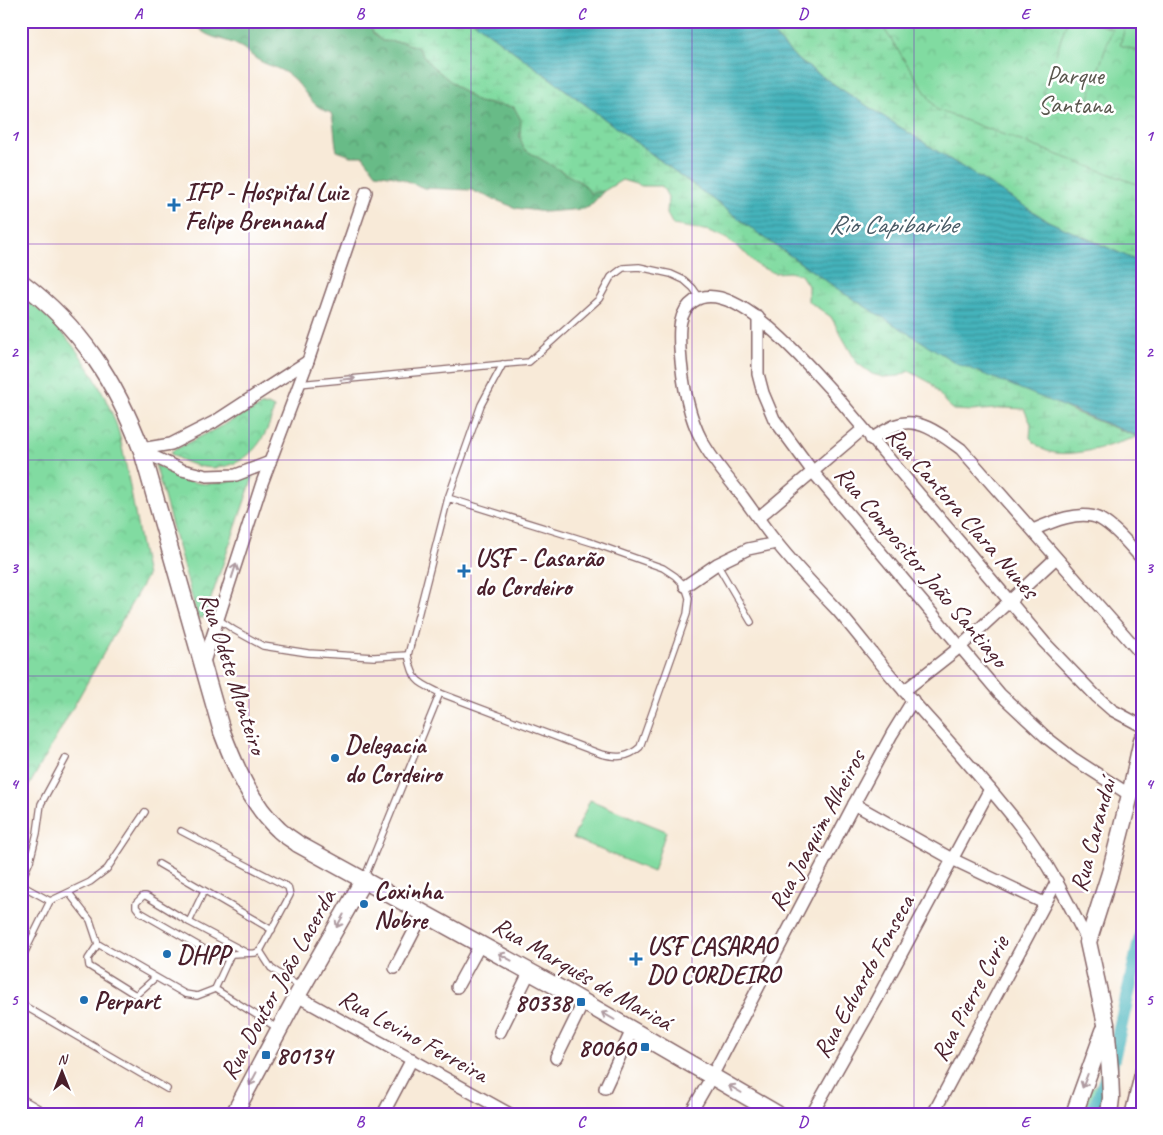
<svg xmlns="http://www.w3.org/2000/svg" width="1163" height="1135" font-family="Caveat,sans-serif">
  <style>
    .forest { fill: url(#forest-crowns); stroke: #596d59 }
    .wetland { fill: url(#wetland-marsh); stroke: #667d66 }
    .park { fill: url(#park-crowns); stroke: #667d66 }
    .pitch { fill: #81dba1; stroke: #667d66 }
    .water { fill: url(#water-rules); stroke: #476973 }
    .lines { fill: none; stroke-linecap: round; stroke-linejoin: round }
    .canal { stroke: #44b3bb; stroke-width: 14 }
    .lane-casing { stroke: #876668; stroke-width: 8 }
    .street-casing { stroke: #876668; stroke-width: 14 }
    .secondary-casing { stroke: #876668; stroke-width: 19 }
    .lane { stroke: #fff; stroke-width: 5.5 }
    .street { stroke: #fff; stroke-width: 11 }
    .secondary { stroke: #fff; stroke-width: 16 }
    .oneway { stroke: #ae9aa0 }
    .grid { fill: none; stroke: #7b2cbf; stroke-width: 1; stroke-opacity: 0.55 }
    .poi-dot { fill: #1f6fb2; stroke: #fff; stroke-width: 2 }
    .labels { text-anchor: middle; stroke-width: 5; stroke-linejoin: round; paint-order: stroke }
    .park-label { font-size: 25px; fill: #5a574e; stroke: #fff }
    .poi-label { font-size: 25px; font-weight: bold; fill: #4a1f2b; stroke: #fff; text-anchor: start }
    .street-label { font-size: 25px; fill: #4a1f2b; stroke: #fff }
    .water-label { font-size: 26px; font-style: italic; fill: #485a65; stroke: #fff }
    .neatline { fill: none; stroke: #7b2cbf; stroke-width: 2 }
    .grid-label { font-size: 16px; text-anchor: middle; font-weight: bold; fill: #7b2cbf }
  </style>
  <defs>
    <pattern id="forest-crowns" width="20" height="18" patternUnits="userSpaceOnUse" patternTransform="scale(1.25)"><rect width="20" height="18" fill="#68bb87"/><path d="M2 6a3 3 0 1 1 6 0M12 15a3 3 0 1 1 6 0" fill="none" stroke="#58976f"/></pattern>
    <pattern id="wetland-marsh" width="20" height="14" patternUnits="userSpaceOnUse" patternTransform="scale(1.25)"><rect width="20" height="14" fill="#81dba1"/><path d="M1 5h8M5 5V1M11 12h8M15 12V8" fill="none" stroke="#71bc8b"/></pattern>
    <pattern id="park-crowns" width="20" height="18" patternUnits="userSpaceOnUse" patternTransform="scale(1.25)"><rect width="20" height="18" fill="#81dba1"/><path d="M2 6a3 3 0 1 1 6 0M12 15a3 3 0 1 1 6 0" fill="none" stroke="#71bc8b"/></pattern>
    <pattern id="water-rules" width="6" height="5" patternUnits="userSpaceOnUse" patternTransform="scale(1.25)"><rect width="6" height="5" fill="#44b3bb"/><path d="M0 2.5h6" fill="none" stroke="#3b9198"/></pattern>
  </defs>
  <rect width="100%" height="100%" fill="#fff"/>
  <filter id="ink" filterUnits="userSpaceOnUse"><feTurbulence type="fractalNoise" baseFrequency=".02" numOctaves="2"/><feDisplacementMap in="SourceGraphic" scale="10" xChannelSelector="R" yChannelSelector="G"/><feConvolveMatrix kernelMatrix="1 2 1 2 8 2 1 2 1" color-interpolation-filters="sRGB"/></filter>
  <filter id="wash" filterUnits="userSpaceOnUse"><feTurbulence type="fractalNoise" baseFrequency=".0096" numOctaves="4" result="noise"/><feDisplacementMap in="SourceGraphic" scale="20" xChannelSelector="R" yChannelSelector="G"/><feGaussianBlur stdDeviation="1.12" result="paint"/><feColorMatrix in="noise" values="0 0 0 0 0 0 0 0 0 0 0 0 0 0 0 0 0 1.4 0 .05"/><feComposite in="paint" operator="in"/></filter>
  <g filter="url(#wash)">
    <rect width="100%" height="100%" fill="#f8ead8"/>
    <g class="forest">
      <path d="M160,21H191L171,28Z"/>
      <path d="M192,21H369L373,33L382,41L402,42L417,47L431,65L461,90L478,102L514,107L521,120L520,137L524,149L585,185L590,193L604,191L589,207L583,209L545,212L516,208L471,190L424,188L395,176L376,173L363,156H351L337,151C334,138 335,125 331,113C305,104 307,87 286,73C277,67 266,65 258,60C251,56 246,49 239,46C220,36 207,41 192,21Z"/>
    </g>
    <g class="wetland">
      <path d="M369,21H473L755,231L845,294L1072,411L1138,437C1112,444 1068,462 1042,449C1038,446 1034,442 1030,438L1031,424L1024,409L1006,408L972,411L954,410L946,403L931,383L909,371L899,376L883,377L872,374L857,363L831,317L808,301V286L801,275L789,272L774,273L758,266L745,253L727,239L710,231L673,225L667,214L668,197L662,186H642L622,180L604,191L590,193L585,185L524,149L520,137L521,120L514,107L478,102L461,90L431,65L417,47L402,42L382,41L373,33Z"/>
      <path d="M760,21H888L1142,179V263L1048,221L954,162L844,91L798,60Z"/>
    </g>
    <g class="park">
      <path d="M881,21H1142V186L937,110L881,24Z"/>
      <path d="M21,295C58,323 85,356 105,398C110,409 116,421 119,433C130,480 137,529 147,576L21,800Z"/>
      <path d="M268,405L274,408C263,461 219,485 171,454L172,451L261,406Z"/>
      <path d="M155,464C192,488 209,488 250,475L253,477L206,613L203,618H199L197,615Z"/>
      <path d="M1097,1084L1100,1083L1102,1085L1099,1114H1078L1091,1088Z"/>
    </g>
    <g class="pitch">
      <path d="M1067,21H1087L1112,29L1086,107L1043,93Z"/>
      <path d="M1127,21H1142V52L1120,45Z"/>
      <path d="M590,800L666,831L653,872L573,838Z"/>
    </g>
    <path class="water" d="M473,21H760L798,60L844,91L954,162L1048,221L1142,263V438L956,363L845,294L755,231Z"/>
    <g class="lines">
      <path class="canal" d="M1093,1114L1113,1059L1142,932"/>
    </g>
  </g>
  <g filter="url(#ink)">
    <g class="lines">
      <g class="lane-casing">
        <g id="lane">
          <path d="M299,384L494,365L529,362L599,299L611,277L623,268L639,267L671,274L684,280L693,288L700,298"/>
          <path d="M448,498L593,543L663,568L675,576L685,586L689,598L687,614L640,747C628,758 617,758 601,754L440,693C416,681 414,682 408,655Z"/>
          <path d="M448,498L481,405L503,364"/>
          <path d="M717,564L751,622"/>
          <path d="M218,619L234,630L263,646L308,653L374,657L408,655"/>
          <path d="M181,831L288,887L290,895L260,951L255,953L232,954L230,956L215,989L277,1028"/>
          <path d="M159,864L272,930"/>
          <path d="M364,879L440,693"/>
          <path d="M21,881L30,861L37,833L41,804L66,758"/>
          <path d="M21,885L50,901"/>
          <path d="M69,893L90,920L98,944L185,994L197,996L215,989"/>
          <path d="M189,922L204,891"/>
          <path d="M98,944L88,959L89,966L134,994H137L155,978"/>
          <path d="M260,951L271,968L300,987"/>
          <path d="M228,959L211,953L140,912L136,907V903L143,896H146L189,922L247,953"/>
          <path d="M21,960L50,901L90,882L107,869L145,812"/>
          <path d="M21,1004L167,1089"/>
          <path d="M21,1098L47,1113"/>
        </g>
      </g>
      <g class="street-casing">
        <g id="street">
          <path d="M758,317V374L763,393L774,419L813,472L1000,694L1047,738L1074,759L1130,795"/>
          <path d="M871,439C879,434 887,429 896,425C919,416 943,436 961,449L1142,655"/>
          <path d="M141,449L171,444L214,422L308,361"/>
          <path d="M142,451L182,470L207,476L236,475L270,462"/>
          <path d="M758,518L863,429"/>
          <path d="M1033,530C1051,522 1081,509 1100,519C1116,528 1130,546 1142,559"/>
          <path d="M685,586L717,564L748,549L776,543"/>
          <path d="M203,665L262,483L308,361L366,192"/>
          <path d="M904,691L960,647L1056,558"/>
          <path d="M854,804L952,859L1044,903"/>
          <path d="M1088,942C1068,902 1048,862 1020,826C982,777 939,731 898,684C877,660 858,634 837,610C816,588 795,566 776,542C764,527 753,511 742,496C728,478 713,461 702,441C687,413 682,379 680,349C679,331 678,312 694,301C733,276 807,364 831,390L1045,643L1096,696L1112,710L1142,726"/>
          <path d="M395,968L424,912"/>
          <path d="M457,987L481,943"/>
          <path d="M297,996L510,1114"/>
          <path d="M500,1032L530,971"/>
          <path d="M556,1058L584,1001"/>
          <path d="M605,1088L632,1030"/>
          <path d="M383,1114L412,1059"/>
          <path d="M690,1114L712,1076L854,804L892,734L913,700"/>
          <path d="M812,1114L877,999L990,789"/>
          <path d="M933,1114L1057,881"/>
          <path d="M1131,1114L1142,1068"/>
        </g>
      </g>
      <g class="secondary-casing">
        <g id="secondary">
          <path d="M21,282C81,327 116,382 142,451L222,732C235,766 251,804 279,830C284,835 292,839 298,844L570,994L777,1114"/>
          <path d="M234,1114L297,996L364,879"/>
          <path d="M1074,1114L1104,1031"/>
          <path d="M1109,1114L1111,1098L1110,1071L1106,1024L1088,942L1110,873L1130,795L1142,740"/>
        </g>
      </g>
      <use href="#lane" class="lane"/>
      <use href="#street" class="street"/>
      <use href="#secondary" class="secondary"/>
    </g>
    <defs><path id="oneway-shaft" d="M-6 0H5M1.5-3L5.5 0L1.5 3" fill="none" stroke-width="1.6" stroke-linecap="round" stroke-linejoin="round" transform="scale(1.25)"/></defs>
    <g class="oneway">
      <use href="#oneway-shaft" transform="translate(348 379) rotate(-6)"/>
      <use href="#oneway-shaft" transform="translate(234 571) rotate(-72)"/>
      <use href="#oneway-shaft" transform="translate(340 921) rotate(119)"/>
      <use href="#oneway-shaft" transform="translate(505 957) rotate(-151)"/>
      <use href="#oneway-shaft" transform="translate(608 1016) rotate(-150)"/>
      <use href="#oneway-shaft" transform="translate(253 1079) rotate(118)"/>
      <use href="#oneway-shaft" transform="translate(1085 1081) rotate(111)"/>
      <use href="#oneway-shaft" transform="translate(735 1089) rotate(-150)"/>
    </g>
  </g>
  <path class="grid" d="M249,21V1114M471,21V1114M692,21V1114M914,21V1114M21,244H1142M21,460H1142M21,676H1142M21,892H1142"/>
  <g class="poi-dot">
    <path d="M171.5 197.5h5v5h5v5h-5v5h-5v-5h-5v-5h5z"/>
    <path d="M461.5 563.5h5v5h5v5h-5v5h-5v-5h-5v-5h5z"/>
    <circle cx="335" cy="758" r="5"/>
    <circle cx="364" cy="904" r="5"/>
    <circle cx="167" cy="954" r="5"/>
    <path d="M633.5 951.5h5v5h5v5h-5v5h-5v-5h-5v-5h5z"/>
    <circle cx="84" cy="1000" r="5"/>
    <rect x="576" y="997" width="10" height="10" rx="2.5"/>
    <rect x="640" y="1042" width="10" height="10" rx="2.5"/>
    <rect x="261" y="1050" width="10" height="10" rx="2.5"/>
  </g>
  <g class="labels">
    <g class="park-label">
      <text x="1075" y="84">Parque<tspan x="1075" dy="29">Santana</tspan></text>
    </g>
    <g class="poi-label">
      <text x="185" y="200">IFP - Hospital Luiz<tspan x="185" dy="29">Felipe Brennand</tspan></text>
      <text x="475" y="566">USF - Casarão<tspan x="475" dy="29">do Cordeiro</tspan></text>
      <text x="345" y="753">Delegacia<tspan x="345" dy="29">do Cordeiro</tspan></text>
      <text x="374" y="899">Coxinha<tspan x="374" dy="29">Nobre</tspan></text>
      <text x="647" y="954">USF CASARAO<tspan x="647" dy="29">DO CORDEIRO</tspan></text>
      <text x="177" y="963">DHPP</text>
      <text x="94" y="1009">Perpart</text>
      <text x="571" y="1011" text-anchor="end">80338</text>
      <text x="635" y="1056" text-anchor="end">80060</text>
      <text x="276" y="1064">80134</text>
    </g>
    <g class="street-label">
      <text transform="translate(963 512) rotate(49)" y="9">Rua Cantora Clara Nunes</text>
      <text transform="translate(922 566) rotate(50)" y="9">Rua Compositor João Santiago</text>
      <text transform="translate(234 673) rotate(72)" y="9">Rua Odete Monteiro</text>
      <text transform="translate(816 830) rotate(-62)" y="9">Rua Joaquim Alheiros</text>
      <text transform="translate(1092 835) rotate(-75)" y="9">Rua Carandaí</text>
      <text transform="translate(583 973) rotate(30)" y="9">Rua Marquês de Maricá</text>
      <text transform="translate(863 976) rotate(-61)" y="9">Rua Eduardo Fonseca</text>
      <text transform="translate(277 984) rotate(-61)" y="9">Rua Doutor João Lacerda</text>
      <text transform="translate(969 998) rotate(-62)" y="9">Rua Pierre Curie</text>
      <text transform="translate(414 1035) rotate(29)" y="9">Rua Levino Ferreira</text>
    </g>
    <g class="water-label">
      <text x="893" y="233">Rio Capibaribe</text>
    </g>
  </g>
  <rect width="1163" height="1135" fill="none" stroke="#fff" stroke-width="55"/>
  <g transform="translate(62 1072)" stroke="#ffffff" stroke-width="4" paint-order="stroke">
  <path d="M0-4L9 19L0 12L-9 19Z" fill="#4a1f2b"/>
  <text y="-8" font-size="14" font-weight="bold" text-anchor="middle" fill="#4a1f2b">N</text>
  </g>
  <rect x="28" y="28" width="1108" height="1080" class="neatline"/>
  <g class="grid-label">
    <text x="138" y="19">A</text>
    <text x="360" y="19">B</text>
    <text x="581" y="19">C</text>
    <text x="803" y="19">D</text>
    <text x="1025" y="19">E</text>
    <text x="14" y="141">1</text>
    <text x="1149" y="141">1</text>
    <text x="14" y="357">2</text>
    <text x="1149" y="357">2</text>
    <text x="14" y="573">3</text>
    <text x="1149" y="573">3</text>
    <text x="14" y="789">4</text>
    <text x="1149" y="789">4</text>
    <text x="14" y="1005">5</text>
    <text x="1149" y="1005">5</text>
    <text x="138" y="1127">A</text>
    <text x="360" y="1127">B</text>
    <text x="581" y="1127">C</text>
    <text x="803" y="1127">D</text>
    <text x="1025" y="1127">E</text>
  </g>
</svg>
